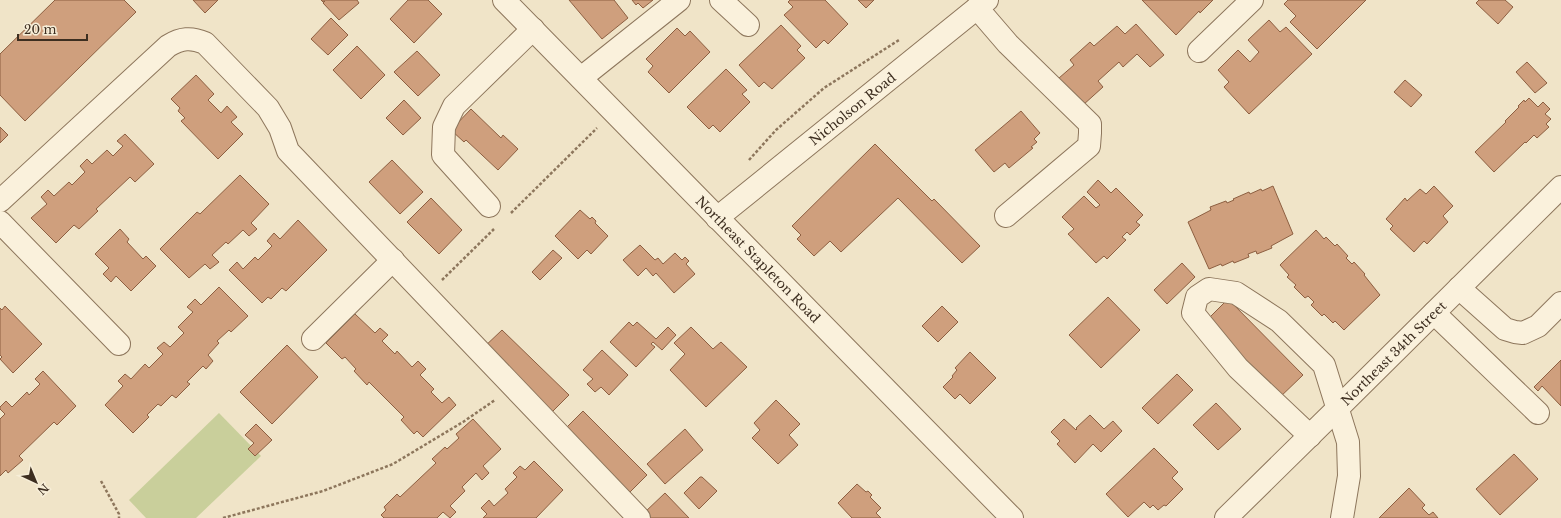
<svg xmlns="http://www.w3.org/2000/svg" width="1561" height="518" font-family="'Libre Baskerville',serif">
  <style>
    .green { fill: #c9cf9b }
    .building { fill: #cf9f7d; stroke: #8d5f41 }
    .lines { fill: none; stroke-linecap: round; stroke-linejoin: round }
    .minor-casing { stroke: #8d765c; stroke-width: 24 }
    .path { stroke: #8d765c; stroke-width: 2.5; stroke-dasharray: 3 2; stroke-linecap: butt }
    .minor { stroke: #faf1dc; stroke-width: 22 }
    .labels { text-anchor: middle; stroke-width: 3; stroke-linejoin: round; paint-order: stroke }
    .street-label { font-size: 13px; fill: #3d2e20; stroke: #f7eed8 }
  </style>
  <rect width="100%" height="100%" fill="#f0e4c8"/>
  <path class="green" d="M219,413L261,456L196,518H146L129,500Z"/>
  <g class="building">
    <path d="M55,0H124L136,12L25,121L0,95V54Z"/>
    <path d="M193,0H218L205,13Z"/>
    <path d="M321,0H357L359,3L339,20L323,3L325,1L323,2Z"/>
    <path d="M408,0H428L442,14L414,43L390,19Z"/>
    <path d="M569,0H614L628,18L602,39Z"/>
    <path d="M632,0H653L643,8L638,3L636,5Z"/>
    <path d="M790,0H825L848,24L828,44L824,40L816,48L784,15L793,7L788,2Z"/>
    <path d="M858,0H874L866,8Z"/>
    <path d="M1142,0H1213L1200,13L1199,11L1176,35Z"/>
    <path d="M1288,0H1366L1317,49L1290,22L1296,16L1284,4Z"/>
    <path d="M1479,0H1505L1513,7L1498,24L1476,3Z"/>
    <path d="M331,18L348,35L328,55L311,39Z"/>
    <path d="M1269,20L1280,32L1286,27L1312,54L1249,114L1224,87L1229,82L1218,70L1238,50L1250,62L1259,52L1248,40Z"/>
    <path d="M1136,24L1164,55L1150,67L1137,54L1123,67L1119,62L1098,81L1103,87L1083,105L1059,78L1074,65L1070,60L1090,42L1094,46L1117,26L1125,34Z"/>
    <path d="M781,25L801,46L797,50L805,58L772,89L764,82L759,87L739,65Z"/>
    <path d="M677,28L685,36L690,31L710,52L669,93L648,72L653,66L646,59Z"/>
    <path d="M357,46L385,75L361,99L333,70Z"/>
    <path d="M417,51L440,75L418,96L394,72Z"/>
    <path d="M1527,62L1547,83L1535,93L1516,72Z"/>
    <path d="M726,69L747,90L742,94L750,102L720,132L713,125L709,129L687,107Z"/>
    <path d="M196,75L214,94L208,100L221,113L227,106L237,117L231,122L243,134L218,159L181,121L185,118L178,111L180,108L171,99Z"/>
    <path d="M1405,80L1422,95L1411,107L1394,92Z"/>
    <path d="M1529,98L1538,107L1543,102L1550,109L1545,114L1551,119L1546,124L1549,127L1537,138L1534,135L1526,143L1525,142L1494,172L1475,152L1506,122L1505,121L1519,107L1518,106L1524,100L1525,102Z"/>
    <path d="M404,100L421,118L403,135L386,118Z"/>
    <path d="M471,109L501,138L503,135L518,149L498,170L466,140L464,142L451,130Z"/>
    <path d="M1021,111L1040,133L1034,139L1037,142L1031,147L1033,148L1009,168L1005,163L994,172L975,150Z"/>
    <path d="M0,127L8,135L0,143Z"/>
    <path d="M125,134L154,164L135,182L130,177L96,209L98,211L79,229L74,225L56,243L31,218L47,204L41,197L48,190L54,196L69,182L72,185L85,172L80,166L87,159L92,164L107,150L113,156L123,146L117,141Z"/>
    <path d="M875,144L932,201L934,199L980,246L962,263L898,198L841,252L830,241L814,256L797,239L801,235L792,226Z"/>
    <path d="M392,160L423,192L400,214L369,182Z"/>
    <path d="M240,175L269,204L251,223L257,229L249,236L243,230L228,244L226,242L212,255L219,262L210,269L205,264L189,278L160,249L197,212L200,214Z"/>
    <path d="M1098,180L1111,193L1116,188L1143,215L1136,222L1140,225L1130,235L1127,232L1122,237L1126,240L1107,259L1104,256L1096,263L1068,234L1074,229L1062,217L1084,196L1096,208L1100,205L1087,192Z"/>
    <path d="M1273,186L1293,234L1271,246L1272,248L1257,254L1256,251L1248,254L1249,257L1234,263L1233,261L1222,266L1221,264L1209,269L1188,222L1211,210L1210,207L1226,201L1227,203L1234,200L1233,199L1249,192L1250,194L1261,189L1262,191Z"/>
    <path d="M1434,186L1453,206L1443,216L1448,222L1427,244L1424,241L1414,252L1390,229L1393,226L1386,219L1405,198L1407,201L1420,189L1426,194Z"/>
    <path d="M431,198L462,230L439,254L407,222Z"/>
    <path d="M580,210L590,219L592,217L596,221L595,223L608,236L591,254L587,250L578,259L555,236Z"/>
    <path d="M298,220L327,250L286,291L282,288L271,299L268,297L262,303L229,270L237,262L243,269L255,257L258,260L272,246L267,241L274,233L280,239Z"/>
    <path d="M120,229L129,239L127,242L143,259L146,256L156,266L131,291L116,276L111,282L103,274L109,268L95,254Z"/>
    <path d="M1316,230L1324,239L1326,237L1335,246L1337,244L1348,256L1346,258L1352,264L1354,262L1365,274L1364,275L1380,295L1344,330L1335,321L1333,323L1324,314L1322,316L1311,305L1314,302L1308,296L1305,298L1294,287L1296,285L1287,277L1289,275L1280,265Z"/>
    <path d="M640,245L655,260L658,258L663,264L675,253L682,260L685,257L689,261L686,264L695,274L674,293L656,273L653,276L646,268L638,276L623,260Z"/>
    <path d="M553,250L562,258L540,280L532,272Z"/>
    <path d="M1182,263L1195,277L1167,304L1154,290Z"/>
    <path d="M219,287L248,316L231,332L229,330L217,341L219,343L208,355L213,361L206,369L203,366L187,382L190,384L176,398L172,395L161,406L158,404L147,415L149,417L133,433L105,405L123,386L118,381L125,374L131,379L145,364L149,368L163,354L157,348L164,342L170,347L184,333L178,327L193,312L187,307L195,299L201,305Z"/>
    <path d="M1108,297L1140,330L1101,368L1069,335Z"/>
    <path d="M1228,299L1303,375L1277,400L1203,324Z"/>
    <path d="M5,306L42,344L13,373L0,359L2,357L0,355V308L2,310Z"/>
    <path d="M942,306L958,322L938,342L922,326Z"/>
    <path d="M355,314L375,333L380,328L388,335L382,341L395,354L397,351L412,367L418,361L426,369L420,375L434,389L431,392L442,403L449,397L456,405L423,437L417,431L414,434L401,420L404,417L369,382L367,385L354,371L356,369L345,357L342,359L326,343Z"/>
    <path d="M629,322L633,326L637,322L656,339L668,327L676,335L662,350L653,342L651,344L655,347L636,367L610,342Z"/>
    <path d="M691,327L713,349L721,342L747,367L706,407L670,370L685,354L674,343Z"/>
    <path d="M502,330L569,395L549,415L482,349Z"/>
    <path d="M287,345L318,377L272,424L240,392Z"/>
    <path d="M602,350L628,375L609,395L601,387L595,392L587,384L593,379L583,370Z"/>
    <path d="M970,352L996,378L970,404L960,394L955,399L943,387L953,377L952,376L957,370L955,368Z"/>
    <path d="M1561,360V406L1542,386L1538,391L1534,387Z"/>
    <path d="M43,371L76,406L57,425L54,422L19,456L23,460L8,473L6,470L0,476V419L5,414L0,409V407L6,401L12,407L27,392L29,395L40,384L35,379Z"/>
    <path d="M1177,374L1193,390L1158,424L1142,408Z"/>
    <path d="M776,400L800,424L789,435L798,445L778,464L752,438L760,430L754,423Z"/>
    <path d="M1216,403L1241,429L1218,450L1193,425Z"/>
    <path d="M583,411L647,475L627,495L563,431Z"/>
    <path d="M1090,415L1104,429L1113,421L1122,431L1101,452L1093,444L1075,463L1057,444L1060,441L1051,432L1064,419L1076,430L1077,429L1076,428Z"/>
    <path d="M473,419L501,449L483,466L489,473L482,480L476,473L462,487L465,491L450,506L456,512L450,518L443,512L437,518H384L381,515L386,510L384,507L397,494L400,497L436,463L432,459L445,447L447,449L459,438L456,434Z"/>
    <path d="M256,424L272,440L255,456L248,449L254,443L245,435Z"/>
    <path d="M685,429L703,450L665,484L647,464Z"/>
    <path d="M1154,448L1178,472L1172,478L1183,489L1166,506L1164,505L1158,510L1153,505L1150,508L1144,502L1128,517L1106,494Z"/>
    <path d="M1514,454L1538,479L1500,515L1476,489Z"/>
    <path d="M534,461L563,490L536,518H483L487,514L481,508L489,500L494,506L508,493L505,489L517,477L513,473L520,466L525,470Z"/>
    <path d="M700,477H702L717,491L699,509L684,493Z"/>
    <path d="M857,484L866,492L868,491L872,495L870,497L881,508L876,513L881,518H852L838,503Z"/>
    <path d="M1409,488L1425,505L1422,508L1429,515L1433,512L1438,518H1379Z"/>
    <path d="M665,493L689,518H649L644,513Z"/>
  </g>
  <g class="lines">
    <g class="minor-casing">
      <g id="minor">
        <path id="s1" d="M504,0L1012,518"/>
        <path d="M721,0L748,25"/>
        <path d="M977,8L1008,44L1090,124V133L1089,146L1006,216"/>
        <path d="M1199,51L1252,0"/>
        <path d="M581,78L679,0"/>
        <path d="M0,201L168,46C181,38 191,37 205,43L268,108L280,128L288,151L639,518"/>
        <path d="M489,206L443,155L444,127L454,106L533,29"/>
        <path id="s2" d="M717,218L987,0"/>
        <path d="M0,222L119,344"/>
        <path d="M1459,288L1505,329L1515,332L1523,333L1538,326L1561,303"/>
        <path d="M1434,313L1538,413"/>
        <path d="M313,339L393,260"/>
        <path d="M1310,436L1238,368L1193,313L1197,297L1209,289L1236,293L1279,321L1324,365L1348,442L1349,476L1342,518"/>
        <path id="s3" d="M1226,518L1338,408L1561,187"/>
      </g>
    </g>
    <g class="path">
      <path d="M749,160L776,130L824,88L899,40"/>
      <path d="M511,213L597,128"/>
      <path d="M442,280L494,229"/>
      <path d="M101,481L119,514V518"/>
      <path d="M223,518L323,491L393,464L463,422L495,400"/>
    </g>
    <use href="#minor" class="minor"/>
  </g>
  <g class="labels">
    <g class="street-label">
      <text dy="5" stroke="none"><textPath href="#s2" startOffset="174">Nicholson Road</textPath></text>
      <text dy="5" stroke="none"><textPath href="#s1" startOffset="363">Northeast Stapleton Road</textPath></text>
      <text dy="5" stroke="none"><textPath href="#s3" startOffset="235">Northeast 34th Street</textPath></text>
    </g>
  </g>
  <g transform="translate(36 482) rotate(136)" stroke="#f7eed8" stroke-width="3" paint-order="stroke">
  <path d="M0-3L7 15L0 10L-7 15Z" fill="#3d2e20"/>
  <text y="-6" font-size="11" font-weight="bold" text-anchor="middle" fill="#3d2e20">N</text>
  </g>
  <path d="M18 34v6h69v-6" fill="none" stroke="#3d2e20" stroke-width="2"/>
  <text x="24" y="34" font-size="12" fill="#3d2e20" stroke="#f7eed8" stroke-width="3" paint-order="stroke">20 m</text>
</svg>
